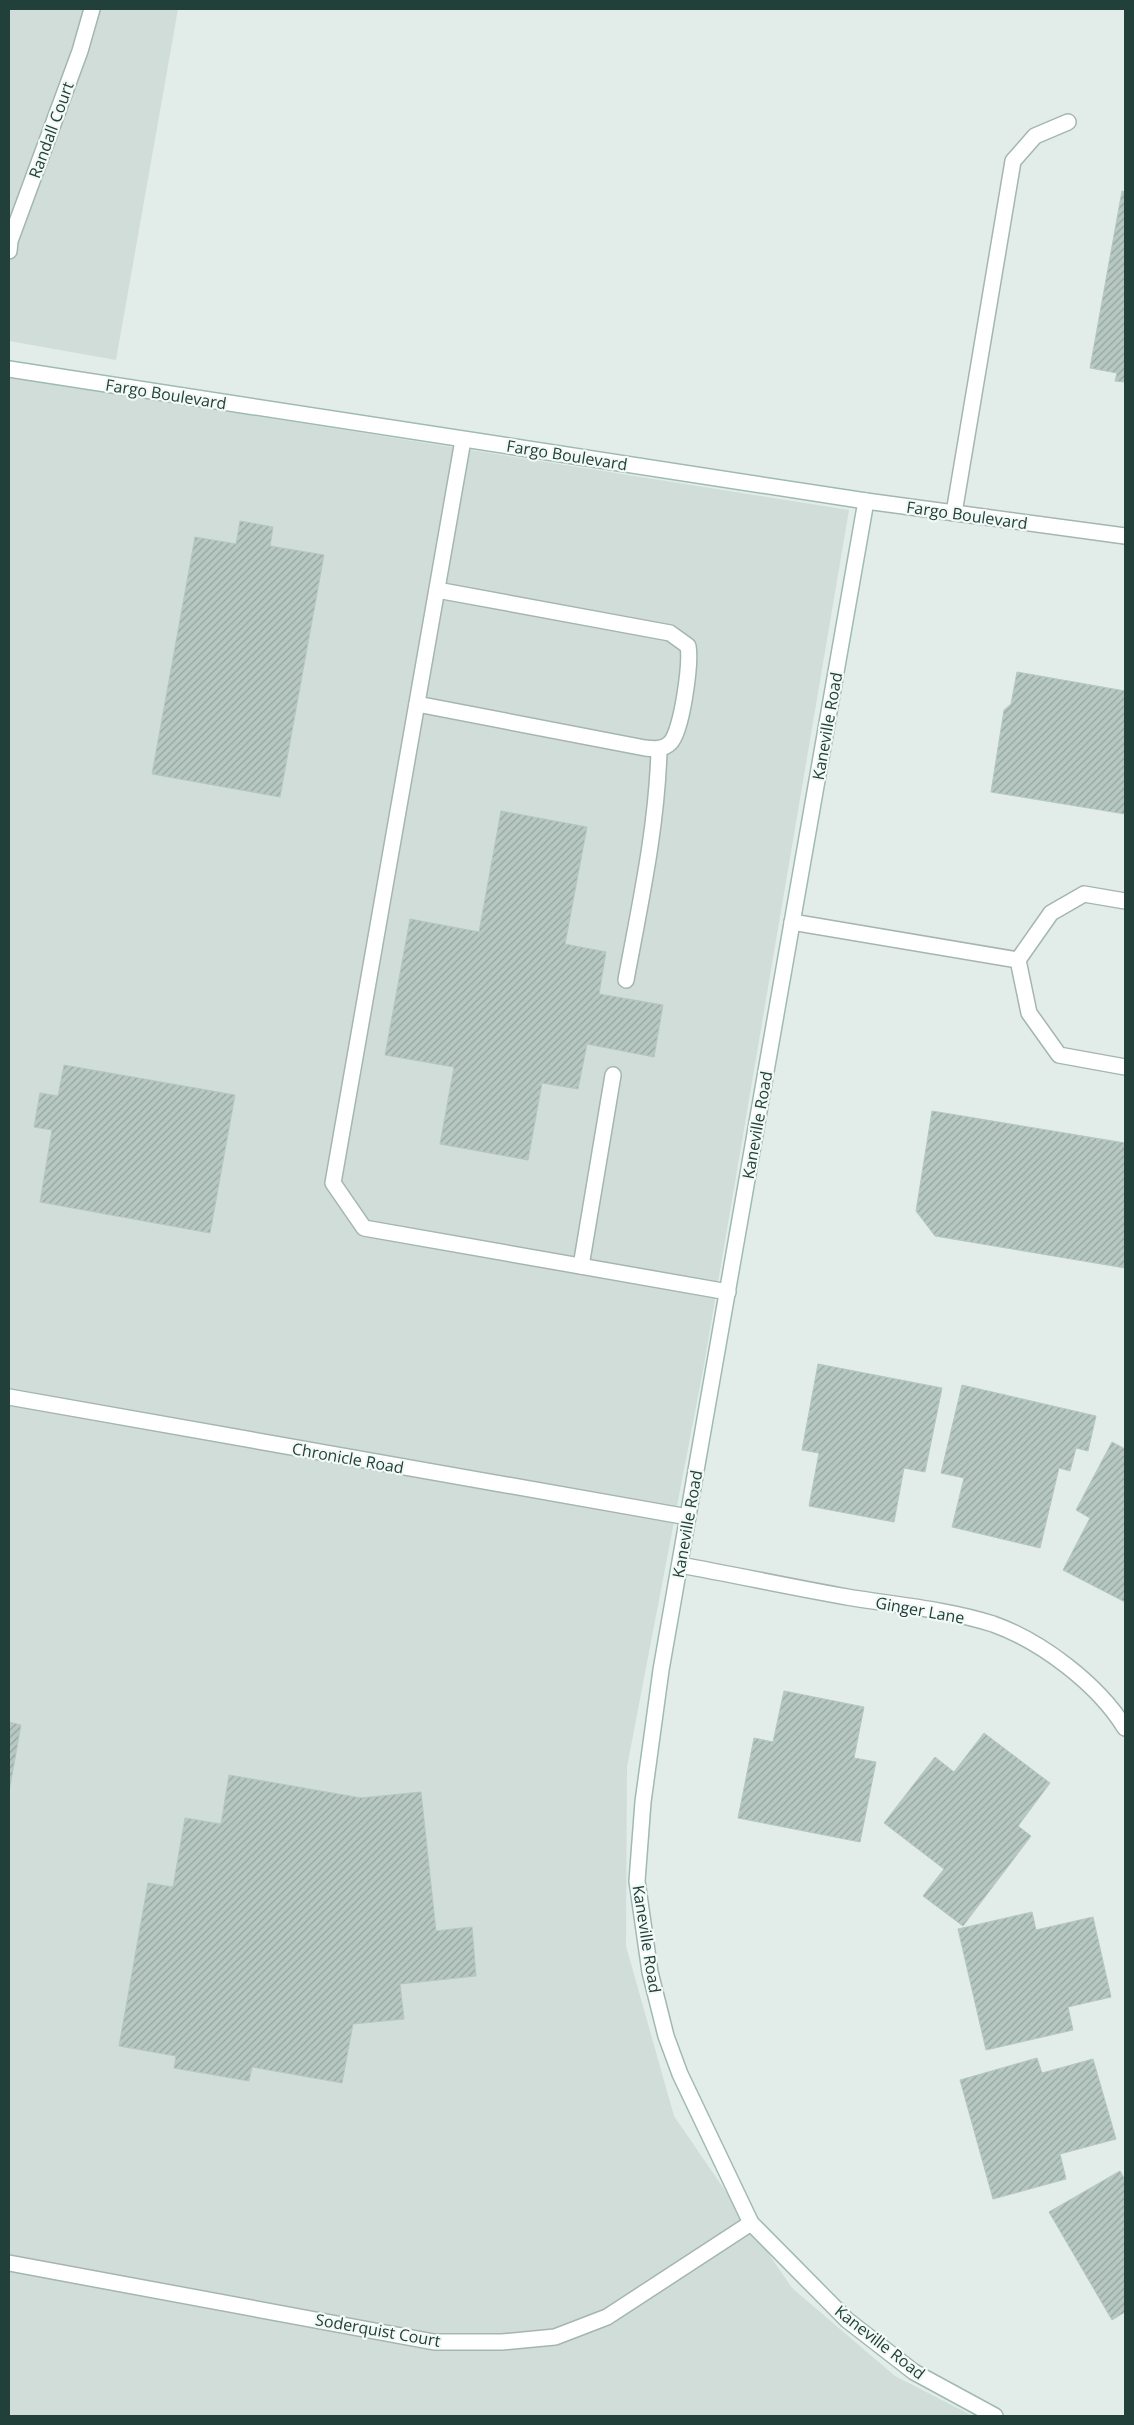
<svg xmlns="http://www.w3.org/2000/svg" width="1134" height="2425" font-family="'Open Sans',sans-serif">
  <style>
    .built { fill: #d0ddd8 }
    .building { fill: url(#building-hatch); stroke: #b4c8c0 }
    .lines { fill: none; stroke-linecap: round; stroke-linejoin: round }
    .service-casing { stroke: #a4b6b1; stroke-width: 18 }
    .minor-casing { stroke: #a4b6b1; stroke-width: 18 }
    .secondary-casing { stroke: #9fbab2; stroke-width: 18 }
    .service { stroke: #fff; stroke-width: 15 }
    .minor { stroke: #fff; stroke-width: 15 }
    .secondary { stroke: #fff; stroke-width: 15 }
    .labels { text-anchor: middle; stroke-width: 4.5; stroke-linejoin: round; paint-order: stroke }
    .street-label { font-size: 16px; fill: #204039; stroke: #f3f9f6 }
  </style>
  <defs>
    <pattern id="building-hatch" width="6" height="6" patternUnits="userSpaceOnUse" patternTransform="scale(1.25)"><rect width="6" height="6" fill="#b7c8c2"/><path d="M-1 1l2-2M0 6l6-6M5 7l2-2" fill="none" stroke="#94a49f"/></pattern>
  </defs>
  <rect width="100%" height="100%" fill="#e2ede9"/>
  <g class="built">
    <path d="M9,9H178L116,360L9,341Z"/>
    <path d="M9,377L849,510L704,1365L627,1767L626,1946L674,2116L792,2288L895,2376L973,2416H9Z"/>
  </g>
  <g class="building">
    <path d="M1122,191L1125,192V382L1115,381L1117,373L1090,368Z"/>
    <path d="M240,521L273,527L270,546L324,555L280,797L152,774L195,537L236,544Z"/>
    <path d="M1017,672L1125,691V814L991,792L1004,710L1011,704Z"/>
    <path d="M501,811L587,827L565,944L606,952L599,994L663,1005L654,1057L587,1044L578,1089L542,1083L528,1160L440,1144L454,1067L385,1055L410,919L479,932Z"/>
    <path d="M64,1065L235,1095L210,1233L40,1202L52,1130L34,1127L40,1093L58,1096Z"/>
    <path d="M932,1111L1125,1143V1268L935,1236L916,1211Z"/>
    <path d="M818,1364L942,1388L925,1472L904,1468L894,1522L809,1506L819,1453L802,1450Z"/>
    <path d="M962,1385L1096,1416L1088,1451L1076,1448L1070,1471L1059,1468L1040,1548L952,1527L964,1478L941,1473Z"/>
    <path d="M1112,1442L1125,1449V1602L1063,1570L1090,1518L1076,1510Z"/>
    <path d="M784,1691L864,1707L854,1758L876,1762L860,1842L738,1818L754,1738L773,1742Z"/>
    <path d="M9,1722L21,1725L9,1792Z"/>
    <path d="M984,1733L1050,1783L1018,1826L1031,1836L963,1926L923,1896L944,1869L884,1823L935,1757L954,1772Z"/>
    <path d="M229,1775L361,1798L421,1792L436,1931L472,1927L476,1976L400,1984L404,2019L353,2024L342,2083L252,2067L249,2081L174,2068L176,2056L119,2046L148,1883L173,1887L185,1818L221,1824Z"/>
    <path d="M1032,1912L1036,1930L1093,1917L1111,1997L1068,2007L1073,2030L986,2050L958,1929Z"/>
    <path d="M1037,2058L1042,2073L1093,2059L1116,2139L1060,2154L1066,2179L993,2199L960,2080Z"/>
    <path d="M1120,2171L1125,2180V2312L1112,2320L1049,2212Z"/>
  </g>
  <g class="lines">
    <g class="service-casing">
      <g id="service">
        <path d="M463,440L333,1183L364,1228L728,1292"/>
        <path d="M954,513L1013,161L1035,136L1068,122"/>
        <path d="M417,704L645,748C654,749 663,750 670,743C682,732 691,663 688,646L670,633L437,590"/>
        <path d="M1125,901L1084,894L1051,913L1018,960L1029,1013L1059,1055L1125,1067"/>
        <path d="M792,922L1018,960"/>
        <path d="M626,980C640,904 657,827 659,750"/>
        <path d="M581,1266L613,1075"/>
      </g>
    </g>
    <g class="minor-casing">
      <g id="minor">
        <path d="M9,251L10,241L80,51L92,9"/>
        <path d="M866,501L1125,536"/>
        <path d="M9,1397L688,1517"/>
        <path d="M680,1565C735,1575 791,1587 847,1597C895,1605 946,1609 993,1624C1041,1641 1098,1684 1125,1728"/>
        <path d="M9,2263L434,2342H502L555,2337L607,2317L751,2223"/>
      </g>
    </g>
    <g class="secondary-casing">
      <path id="secondary" d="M9,369L866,501L661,1670L643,1802L637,1881L650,1972L666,2036L680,2074L751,2223L847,2320L914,2372L995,2416"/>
    </g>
    <use href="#service" class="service"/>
    <use href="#minor" class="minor"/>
    <use href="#secondary" class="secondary"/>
  </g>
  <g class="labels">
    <g class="street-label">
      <text transform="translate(51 130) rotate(-70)" y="6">Randall Court</text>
      <text transform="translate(166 394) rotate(9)" y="6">Fargo Boulevard</text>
      <text transform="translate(567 455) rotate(9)" y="6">Fargo Boulevard</text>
      <text transform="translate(967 515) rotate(8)" y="6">Fargo Boulevard</text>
      <text transform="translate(827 726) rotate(-80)" y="6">Kaneville Road</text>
      <text transform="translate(757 1125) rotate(-80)" y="6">Kaneville Road</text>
      <text transform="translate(348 1458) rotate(10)" y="6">Chronicle Road</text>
      <text transform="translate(687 1524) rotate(-80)" y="6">Kaneville Road</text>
      <text transform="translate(920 1610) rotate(10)" y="6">Ginger Lane</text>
      <text transform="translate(647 1939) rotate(81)" y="6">Kaneville Road</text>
      <text transform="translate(378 2330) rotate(10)" y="6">Soderquist Court</text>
      <text transform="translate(880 2342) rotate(38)" y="6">Kaneville Road</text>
    </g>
  </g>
  <rect width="1134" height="2425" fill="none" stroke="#204039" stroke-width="20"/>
</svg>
